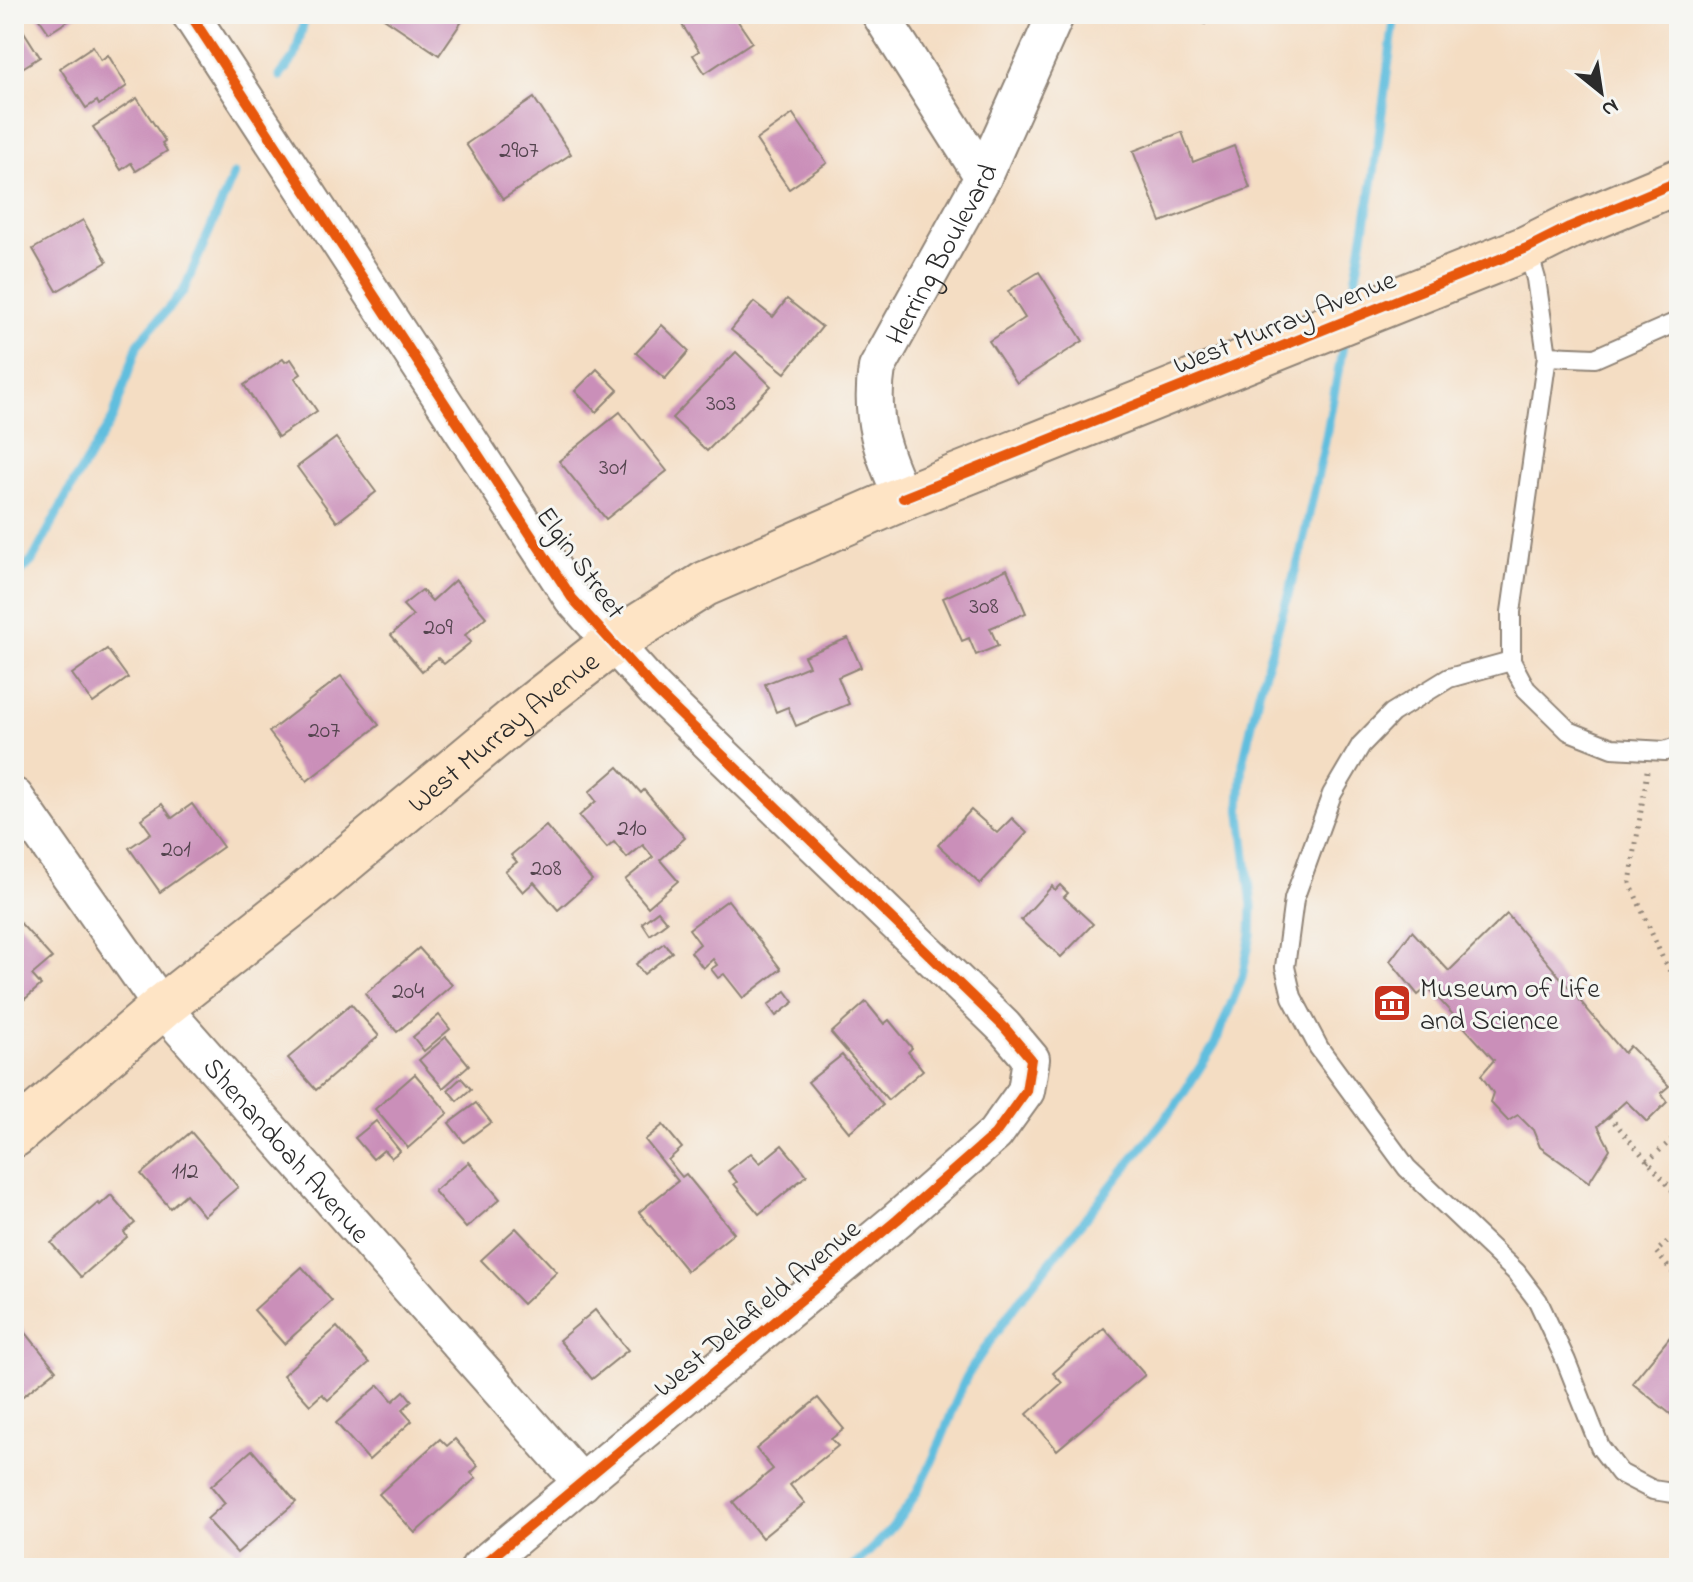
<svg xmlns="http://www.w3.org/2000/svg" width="1693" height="1582" font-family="'Indie Flower',sans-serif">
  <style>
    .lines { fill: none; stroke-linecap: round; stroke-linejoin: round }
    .stream { stroke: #60bede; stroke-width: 9 }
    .building { fill: #ca8fb9 }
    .lane-casing { stroke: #908477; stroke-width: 22 }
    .street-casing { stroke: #908477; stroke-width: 40 }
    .secondary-casing { stroke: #908477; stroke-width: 48 }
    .path { stroke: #908477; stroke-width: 5; stroke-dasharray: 2 6; stroke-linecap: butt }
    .lane { stroke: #fff; stroke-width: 18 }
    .street { stroke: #fff; stroke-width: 36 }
    .secondary { stroke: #fee4c5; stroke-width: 44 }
    .cycleway-casing { stroke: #f6f6f2; stroke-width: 15 }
    .cycleway { stroke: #e8590c; stroke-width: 10 }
    .labels { text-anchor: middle; stroke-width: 6; stroke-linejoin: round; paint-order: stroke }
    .number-label { font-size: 24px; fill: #53444e }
    .street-label { font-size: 28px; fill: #2b2b2b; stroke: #f6f6f2 }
    .poi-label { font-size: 28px; fill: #2b2b2b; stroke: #f6f6f2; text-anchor: start }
  </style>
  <rect width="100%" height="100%" fill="#f6f6f2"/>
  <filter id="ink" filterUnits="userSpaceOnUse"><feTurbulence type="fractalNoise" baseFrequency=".0125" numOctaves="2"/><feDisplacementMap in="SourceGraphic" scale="16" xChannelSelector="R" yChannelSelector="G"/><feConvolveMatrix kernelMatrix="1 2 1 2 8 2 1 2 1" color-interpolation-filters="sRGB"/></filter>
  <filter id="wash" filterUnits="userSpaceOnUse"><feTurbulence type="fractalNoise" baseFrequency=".006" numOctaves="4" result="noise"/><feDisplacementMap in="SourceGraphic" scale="32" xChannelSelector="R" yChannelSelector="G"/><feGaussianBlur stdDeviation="1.8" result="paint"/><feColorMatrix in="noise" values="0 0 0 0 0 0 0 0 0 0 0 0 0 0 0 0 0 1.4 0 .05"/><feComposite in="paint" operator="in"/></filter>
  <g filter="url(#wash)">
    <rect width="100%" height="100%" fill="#f4ddc3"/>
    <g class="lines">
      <g class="stream">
        <path d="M280,76L295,56L306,14"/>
        <path d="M1351,305L1374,173L1395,14"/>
        <path d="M14,579L32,561L74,482L113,418L138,344L184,290L234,174"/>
        <path d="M850,1568C899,1529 921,1492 943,1435C951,1416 957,1396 966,1378C980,1353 998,1331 1014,1307L1176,1105L1215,1044L1242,977L1251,935L1252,906L1240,806L1243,763L1259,692L1300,555L1325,442L1345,335"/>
      </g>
    </g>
    <g id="blocks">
      <g class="building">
        <path d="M36,14H79L49,33Z"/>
        <path d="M378,14H467L439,55Z"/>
        <path d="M675,14H733L752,42L705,73L693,55L699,51Z"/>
        <path d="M1177,14H1209L1205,24Z"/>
        <path d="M21,27L40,57L14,73V32Z"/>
        <path d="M93,46L101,60L108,55L127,86L99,105L97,101L86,108L60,68Z"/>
        <path d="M137,98L165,141L162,143L167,151L136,171L131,163L121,170L93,127Z"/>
        <path d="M534,98L571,154L503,199L466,144Z"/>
        <path d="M793,114L827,163L789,189L756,140Z"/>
        <path d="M1182,132L1193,162L1234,146L1250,188L1161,222L1133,151Z"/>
        <path d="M83,220L107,262L57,291L33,249Z"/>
        <path d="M1039,272L1083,341L1017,383L989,341L1025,318L1008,291Z"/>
        <path d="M787,299L822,327L785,373L731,330L754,302L773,317Z"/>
        <path d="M662,325L689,351L665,379L636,353Z"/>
        <path d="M736,352L771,386L707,451L672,418Z"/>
        <path d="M283,359L285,362L291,359L301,374L295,378L317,411L278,437L244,385Z"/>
        <path d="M597,369L618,390L596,412L575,391Z"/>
        <path d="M620,412L667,471L606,519L559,461Z"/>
        <path d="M336,438L376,492L337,522L297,467Z"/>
        <path d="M1007,569L1026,613L990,628L998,646L976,655L969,638L962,641L943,598Z"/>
        <path d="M455,580L486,617L465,635L471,642L444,664L438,658L422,671L391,635L413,616L403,605L422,590L432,601Z"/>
        <path d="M848,638L861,667L838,677L849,704L796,726L788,707L776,712L765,684L809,666L804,656Z"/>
        <path d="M107,649L128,678L93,703L72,674Z"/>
        <path d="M341,676L379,725L307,781L269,732Z"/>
        <path d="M618,767L641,793L644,790L685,838L660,860L678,881L648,907L625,880L653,857L643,845L627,858L614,842L607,848L579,816L596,801L589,792Z"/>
        <path d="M162,804L172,818L192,804L223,847L160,892L129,848L151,833L141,819Z"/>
        <path d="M971,810L997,833L1012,818L1027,833L980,884L938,845Z"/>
        <path d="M546,826L592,880L558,910L534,882L523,892L505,871L517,862L511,855Z"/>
        <path d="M1060,885L1068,893L1064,897L1093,924L1061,957L1021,920L1052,886L1055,890Z"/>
        <path d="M728,900L781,969L743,998L724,974L718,978L711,969L717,965L713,959L703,968L691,952L700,944L689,929Z"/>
        <path d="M658,911L667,922L650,935L642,923Z"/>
        <path d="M1507,914L1624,1053L1630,1046L1669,1086L1661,1093L1667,1102L1647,1122L1626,1101L1598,1126L1610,1149L1589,1182L1540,1147L1533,1130L1518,1115L1508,1121L1490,1102L1493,1093L1481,1075L1494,1060L1428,987L1418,995L1390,961L1412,931L1449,971Z"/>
        <path d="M14,916L52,958L32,975L41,985L25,999L17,990L14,992Z"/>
        <path d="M664,943L672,952L644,974L636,964Z"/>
        <path d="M419,948L452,985L397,1032L365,994Z"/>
        <path d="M786,991L794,1002L776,1016L768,1005Z"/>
        <path d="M866,1002L884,1024L889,1020L912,1048L908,1052L923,1070L888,1100L831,1033Z"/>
        <path d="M351,1004L379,1036L316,1090L288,1058Z"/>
        <path d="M439,1015L450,1029L424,1051L413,1037Z"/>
        <path d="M446,1037L469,1065L443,1088L419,1060Z"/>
        <path d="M842,1055L883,1105L849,1132L808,1082Z"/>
        <path d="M415,1074L448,1113L408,1148L375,1109Z"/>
        <path d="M461,1078L471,1089L457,1101L448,1090Z"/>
        <path d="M476,1103L491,1122L464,1142L449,1123Z"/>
        <path d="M376,1121L400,1151L391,1158L384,1150L373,1159L355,1138Z"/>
        <path d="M663,1125L682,1148L668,1160L682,1177L686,1174L734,1233L687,1271L639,1212L678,1181L645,1140Z"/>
        <path d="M191,1132L238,1187L204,1216L186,1194L170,1208L141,1174Z"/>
        <path d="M782,1145L807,1175L759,1214L734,1184L737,1182L728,1171L751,1153L760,1163Z"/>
        <path d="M469,1162L500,1199L466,1228L434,1191Z"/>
        <path d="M111,1195L135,1223L124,1232L127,1237L81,1277L51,1243L98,1203L100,1205Z"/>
        <path d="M516,1228L557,1272L523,1304L481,1260Z"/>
        <path d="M302,1267L332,1301L284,1344L254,1310Z"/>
        <path d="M595,1310L628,1350L592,1379L559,1340Z"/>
        <path d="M14,1318L56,1370L14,1403Z"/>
        <path d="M337,1327L369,1363L328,1400L322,1394L310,1405L283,1375Z"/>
        <path d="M1104,1328L1145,1375L1057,1450L1027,1414L1062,1383L1053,1373Z"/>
        <path d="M1674,1332L1679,1336V1421L1632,1383Z"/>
        <path d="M379,1385L393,1401L404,1391L412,1401L402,1410L412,1421L369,1460L336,1423Z"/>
        <path d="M818,1398L844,1429L831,1439L838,1446L790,1485L805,1503L762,1538L733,1502L773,1469L756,1449Z"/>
        <path d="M440,1439L447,1446L455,1439L478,1466L471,1473L476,1478L415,1533L379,1494Z"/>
        <path d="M252,1450L296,1502L237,1553L207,1519L225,1503L211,1486Z"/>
      </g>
    </g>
  </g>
  <g filter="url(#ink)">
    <use href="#blocks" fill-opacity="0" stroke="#908477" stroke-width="2"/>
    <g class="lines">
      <g class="lane-casing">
        <g id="lane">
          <path d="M1527,248L1536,279L1547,356L1511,612V661L1526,689L1569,731L1612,748L1665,751L1679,746"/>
          <path d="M1547,356L1595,358L1679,321"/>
          <path d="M1511,661L1449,678L1392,713L1361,745L1332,794L1294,899L1285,967L1292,997L1319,1048L1407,1168L1516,1272L1538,1301L1566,1361L1600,1447L1620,1473L1653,1490L1679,1494"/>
        </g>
      </g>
      <g class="street-casing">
        <g id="street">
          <path d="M190,14L572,598L655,690L1004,1027L1031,1059L1026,1091L995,1134L897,1220L479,1568"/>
          <path d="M880,14L983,177"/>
          <path id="s1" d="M903,498C882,454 869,417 877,368L983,177L1056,14"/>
          <path id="s2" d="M15,797L162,1007L582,1483"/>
        </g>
      </g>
      <g class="secondary-casing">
        <g id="secondary">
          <path id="s3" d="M14,1135L162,1007L304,895L520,715L612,643L705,584L903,498L1527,248L1569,227L1679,181"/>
        </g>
      </g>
      <g class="path">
        <path d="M1647,771L1630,883L1663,959L1679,987"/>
        <path d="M1609,1116L1679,1198"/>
        <path d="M1647,1162L1679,1133"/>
        <path d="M1679,1231L1656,1252L1679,1280"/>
      </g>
      <use href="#lane" class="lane"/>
      <use href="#street" class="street"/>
      <use href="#secondary" class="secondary"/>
      <g class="cycleway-casing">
        <g id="cycleway">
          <path d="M190,14L572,598L655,690L1004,1027L1031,1059L1026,1091L995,1134L897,1220L479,1568"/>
          <path d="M903,498L1527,248L1569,227L1679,181"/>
        </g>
      </g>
      <use href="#cycleway" class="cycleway"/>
    </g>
  </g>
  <defs>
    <g id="museum-square" transform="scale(2)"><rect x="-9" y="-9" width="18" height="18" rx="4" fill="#c8321e" stroke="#f6f6f2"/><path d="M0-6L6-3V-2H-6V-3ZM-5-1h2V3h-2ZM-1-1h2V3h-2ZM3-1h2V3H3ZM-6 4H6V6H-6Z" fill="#fff"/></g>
  </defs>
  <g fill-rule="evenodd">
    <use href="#museum-square" x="1392" y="1003"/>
  </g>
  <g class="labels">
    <g class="number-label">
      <text x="519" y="157">2907</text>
      <text x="721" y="410">303</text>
      <text x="613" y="474">301</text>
      <text x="984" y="613">308</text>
      <text x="438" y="634">209</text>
      <text x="324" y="737">207</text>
      <text x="632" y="835">210</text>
      <text x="176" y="856">201</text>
      <text x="546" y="875">208</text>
      <text x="408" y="998">204</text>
      <text x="185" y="1178">112</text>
    </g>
    <g class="street-label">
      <text dy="10" stroke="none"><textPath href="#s1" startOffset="266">Herring Boulevard</textPath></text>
      <text transform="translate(1284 321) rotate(-22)" y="10">West Murray Avenue</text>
      <text transform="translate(582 562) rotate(54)" y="10">Elgin Street</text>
      <text dy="10" stroke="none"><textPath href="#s3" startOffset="634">West Murray Avenue</textPath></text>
      <text dy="10" stroke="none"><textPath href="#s2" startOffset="446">Shenandoah Avenue</textPath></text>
      <text transform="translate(756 1307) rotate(-40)" y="10">West Delafield Avenue</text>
    </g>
    <g class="poi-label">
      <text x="1420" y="997">Museum of Life<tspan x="1420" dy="32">and Science</tspan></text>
    </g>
  </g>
  <rect width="1693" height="1582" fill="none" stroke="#f6f6f2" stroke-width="48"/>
  <g transform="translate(1601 92) rotate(150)" stroke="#f6f6f2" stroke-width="6" paint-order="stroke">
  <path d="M0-6L14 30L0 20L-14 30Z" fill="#2b2b2b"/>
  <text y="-12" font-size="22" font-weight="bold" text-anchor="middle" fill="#2b2b2b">N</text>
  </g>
</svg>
